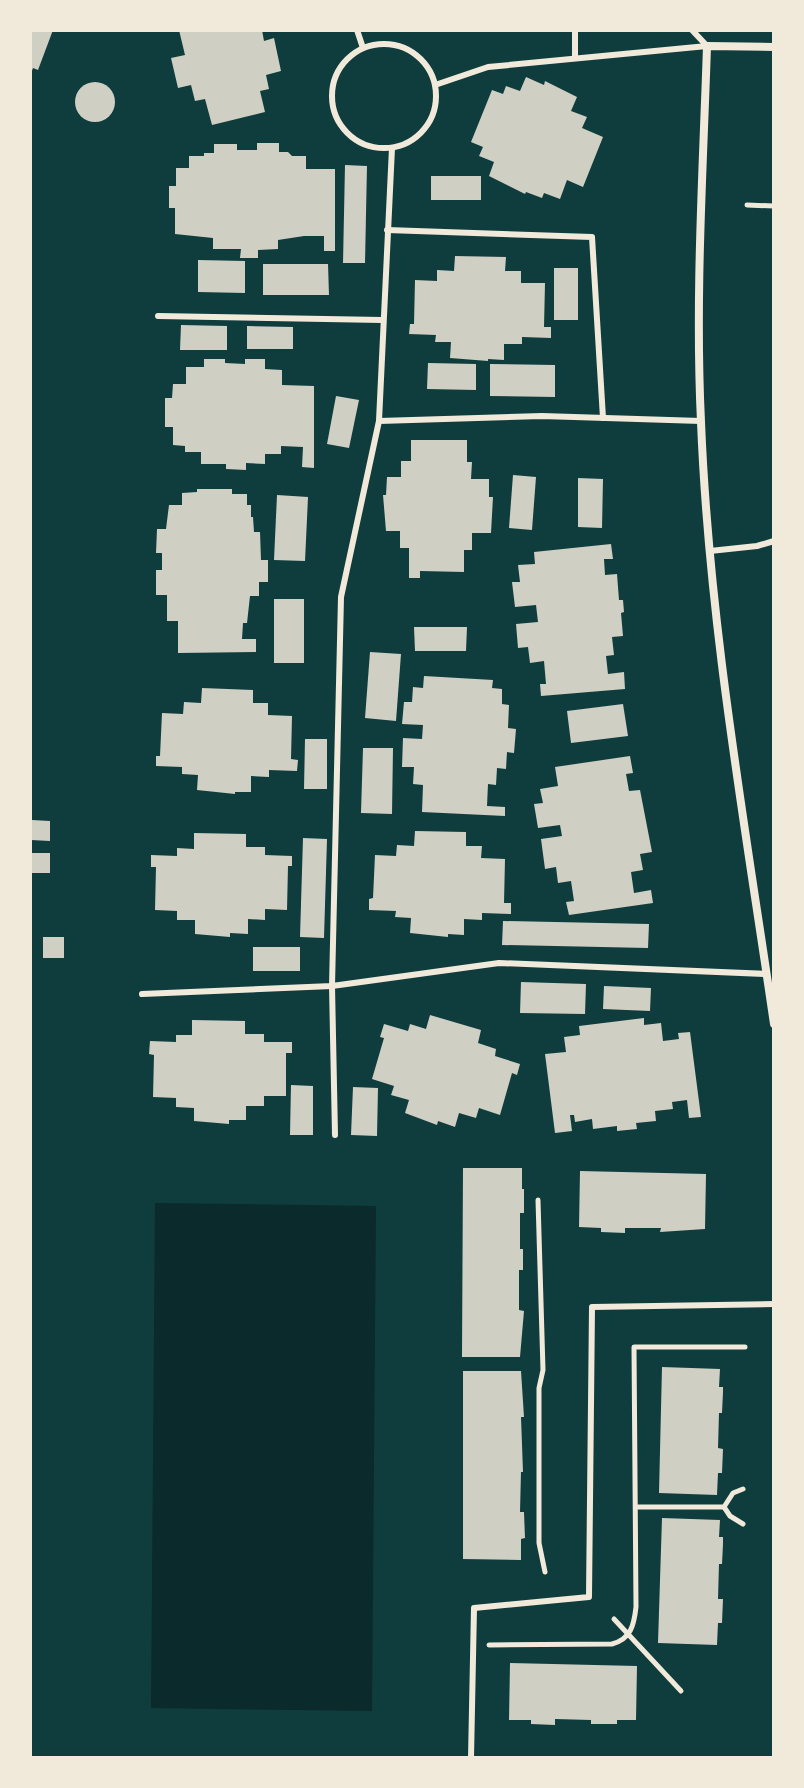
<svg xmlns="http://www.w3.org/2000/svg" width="804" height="1788" font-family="'Asap Condensed',sans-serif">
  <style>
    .water { fill: #0a2a2b }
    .building { fill: #cfcfc3 }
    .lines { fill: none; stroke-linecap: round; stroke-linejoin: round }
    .path { stroke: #f1e9da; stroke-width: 5 }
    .service { stroke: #f1e9da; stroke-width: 6 }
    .minor { stroke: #f1e9da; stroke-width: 8 }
  </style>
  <rect width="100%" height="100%" fill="#0f3d3e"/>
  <path class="water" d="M155,1203L376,1206L372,1711L151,1708Z"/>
  <g class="building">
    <path d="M30,30H53L38,70L33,68L30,76Z"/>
    <path d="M179,30H262L264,41L274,38L281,71L266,75L269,89L260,91L265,112L212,125L205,99L195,101L191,85L178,88L171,58L185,55Z"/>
    <path d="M526,77L544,85L545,81L577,97L571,111L587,117L582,128L603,137L583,187L567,180L560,199L544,193L542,198L526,192L525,194L489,176L494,162L479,156L483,147L471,142L492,90L503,94L506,86L520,91Z"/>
    <circle cx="95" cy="102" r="20"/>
    <path d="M257,143H279V152H288L292,156H306V169H335V251H324V236H304L278,240V249L258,250V258H240L241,249H213V238L175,234V208H169V186H176V168H189V156H204V153H214V144H237V150H257Z"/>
    <path d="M345,165L367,166L365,263H343Z"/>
    <rect x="431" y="176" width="50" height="24"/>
    <path d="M455,256L506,257L505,271H521V283H545L544,327H551V338L522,337V344H504V360L488,359V361L450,358L451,342H435L436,335L409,334L410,324H414L415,280L437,281V270L454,271Z"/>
    <path d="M198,260L245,261V293L198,292Z"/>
    <path d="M263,264H328L329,295H263Z"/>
    <rect x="554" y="268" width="24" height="52"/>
    <path d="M181,325L227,326V350H180Z"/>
    <path d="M247,326L293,327V349H247Z"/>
    <path d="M204,359H225V363L245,364V359H265V369L282,370V385L314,386V468L302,467L303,447L281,446V454H265V464L246,463V470L226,469V464H201V452H185V446L173,445V427H165V398H172L173,384H186V367H204Z"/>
    <path d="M428,363L476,364V390L427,389Z"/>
    <path d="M490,364L555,365V397L490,396Z"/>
    <path d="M336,396L359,400L349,448L327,444Z"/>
    <path d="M411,440H467V462H472L471,479H489V497H493L491,533H472V550H464V572L420,571V578H409V548H400V531H386L383,495H386L387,477H401V461H411Z"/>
    <path d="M513,475L536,477L532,530L509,528Z"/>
    <path d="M578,478L603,479L602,528L578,527Z"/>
    <path d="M197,489H232V494H247V505H251V517H253L254,532H260L261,560H268V582H259V596H250L247,623H243L242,639H256V652L178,653V621H167V595H156V570H162V553H156L157,529H166L169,505H182V493L197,492Z"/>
    <path d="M277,495L308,497L305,561L274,560Z"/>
    <path d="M611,544L613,559H604L605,575L617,574L619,600H623L624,612L621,613L623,636L612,637L614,655L606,656L608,674L624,672L625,689L541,696L540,684H546L544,661L530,663L528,647L518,648L516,624L538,622L536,605L515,607L512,582H520L518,565L535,564L534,552Z"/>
    <rect x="274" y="599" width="30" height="64"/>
    <path d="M414,627H467L466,651H415Z"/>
    <path d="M370,652L401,654L396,721L365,718Z"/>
    <path d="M424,676L493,680L492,688L502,689V704L509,705L508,728L516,729L514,753L507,752L506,769L497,768L496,785L488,784L487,806L505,807V816L422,812L423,785L413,784L414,767H402L403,738L422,739L423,725L402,724L404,702H412L413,687L423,688Z"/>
    <path d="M202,688L253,690V703H268V715L292,716L291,759L298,760L297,771L269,770V777L251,776V792H235V794L197,790L198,775L182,774V767L156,766V756H160L162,713L183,714L184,702L201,703Z"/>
    <path d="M623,704L628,736L571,743L567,711Z"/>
    <path d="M305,739H327V789H304Z"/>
    <path d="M363,748H393L392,814L361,813Z"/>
    <path d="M630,756L633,773L626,774L629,791L640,790L652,852L640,854L643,870L631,872L634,893L651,890L653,903L569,915L566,902L574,901L571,881L558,883L556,867L545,869L541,839L562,836L560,825L538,828L534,804L543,803L540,789L558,786L555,767Z"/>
    <path d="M32,820L50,821V841L31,840Z"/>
    <path d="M415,831L466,832V846H482L481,858L505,859L504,903H511V914L482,913V920L464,919V935L448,934V937L410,933L411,918L395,917L396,911L369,910V899L373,898L375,855L396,856L397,845L414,846Z"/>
    <path d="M194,833L246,834V847H265V855L292,856V866H288L287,910L265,909V920L248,919V934L230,933V937L195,934V920H177V911L155,910L156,867H151V855L177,856V848L194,849Z"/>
    <path d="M303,838L327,839L324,938L300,937Z"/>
    <path d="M32,853H50V873H31Z"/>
    <path d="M503,921L649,924L648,948L502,945Z"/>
    <rect x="43" y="937" width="21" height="21"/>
    <rect x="253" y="947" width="47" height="24"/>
    <path d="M521,982L586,984L585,1014L520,1013Z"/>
    <path d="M604,986L651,988L650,1011L603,1009Z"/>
    <path d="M430,1015L481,1030L478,1043L496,1049L495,1056L520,1064L517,1075L512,1073L500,1115L479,1108L476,1118L459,1113L455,1127L438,1121L437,1125L405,1113L409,1100L391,1095L394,1086L372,1079L384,1038L380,1037L384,1024L408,1031L410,1024L426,1029Z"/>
    <path d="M644,1018V1025L661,1023L663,1041L679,1039L678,1033L690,1032L701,1117L689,1118L687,1100L672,1102L673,1109L655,1111L656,1121L636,1123L637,1129L617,1131V1126L593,1129L592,1119L575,1122L574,1115H570L572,1131L555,1133L545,1054L566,1052L564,1037L580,1035L579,1026Z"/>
    <path d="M192,1020L245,1021V1034H264V1042H292V1053H286V1096H264V1106H246V1120H229V1124L194,1121V1108L176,1107V1098L153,1097L154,1055L149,1054L150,1041L176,1042V1035H192Z"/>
    <path d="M291,1085L313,1086V1135H290Z"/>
    <path d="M353,1087L378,1088L377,1136L351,1135Z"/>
    <path d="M463,1168H522V1189H524V1213H520V1249H523V1270H519V1310L524,1311L520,1357H462Z"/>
    <path d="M580,1171L706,1174L705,1229L660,1232L661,1228H625V1233L601,1232V1228L579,1227Z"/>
    <path d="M662,1367L720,1369L719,1387H723V1392L722,1413H719L718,1448L723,1449L722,1473H718L717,1495L659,1493Z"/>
    <path d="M463,1371H521L524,1417H521L523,1472H521L520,1512H524L525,1538L521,1539V1560L463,1559Z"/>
    <path d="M662,1518L720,1520L719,1537H723V1544L722,1564H719L718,1599H723L722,1623H718L717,1645L658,1643Z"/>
    <path d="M510,1663L637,1666L636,1720H617V1724H591V1720L555,1719V1725L531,1724V1720H509Z"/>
  </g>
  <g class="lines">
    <g class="path">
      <path d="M747,205L774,206"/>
      <path d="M538,1200L543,1370L539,1388V1543L545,1572"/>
      <path d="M637,1507H724L733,1493L743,1489"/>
      <path d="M724,1507L730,1516L743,1524"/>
      <path d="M614,1619L681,1691"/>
      <path d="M489,1645L612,1644C631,1639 634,1625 636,1607L634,1347H745"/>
    </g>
    <g class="service">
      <path d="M357,30L363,48"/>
      <path d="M575,30V58"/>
      <path d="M692,30L707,46"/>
      <circle cx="384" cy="96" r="52"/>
      <path d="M435,85L488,67L707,46"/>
      <path d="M387,230L592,237L603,418"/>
      <path d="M158,316L382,320"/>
      <path d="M379,421L392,148"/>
      <path d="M710,551L757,546L774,541"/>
      <path d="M142,994L332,986L499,963L767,974"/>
      <path d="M335,1135L332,986L341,597L379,421L542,416L701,421"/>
      <path d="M471,1758L474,1608L589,1597L592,1307L774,1304"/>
    </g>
    <path class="minor" d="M774,47L707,46C703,171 695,297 701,422C709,624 745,824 774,1024"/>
  </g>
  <rect width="804" height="1788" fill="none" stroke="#f1e9da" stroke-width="64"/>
</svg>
